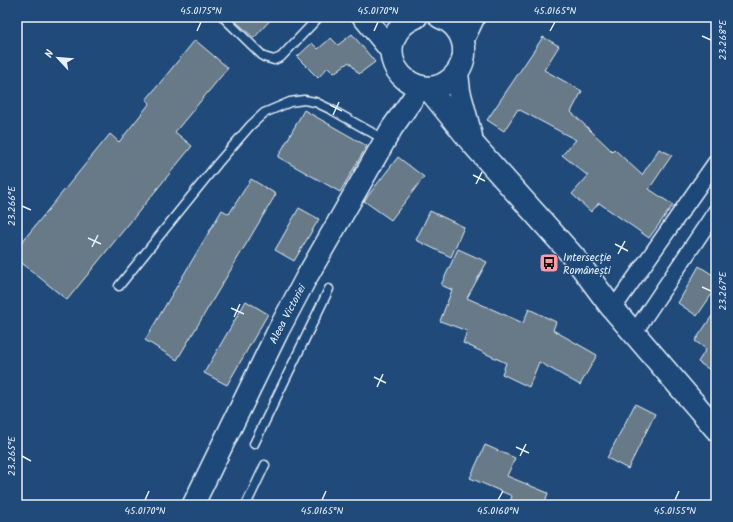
<svg xmlns="http://www.w3.org/2000/svg" width="733" height="522" font-family="Kalam,sans-serif">
  <style>
    .building { fill: #677a88; stroke: #e8f1f8 }
    .lines { fill: none; stroke-linecap: round; stroke-linejoin: round }
    .lane-casing { stroke: #e8f1f8; stroke-width: 11 }
    .street-casing { stroke: #e8f1f8; stroke-width: 18 }
    .secondary-casing { stroke: #e8f1f8; stroke-width: 24 }
    .primary-casing { stroke: #e8f1f8; stroke-width: 25 }
    .lane { stroke: #1f4a7a; stroke-width: 8 }
    .street { stroke: #1f4a7a; stroke-width: 15 }
    .secondary { stroke: #1f4a7a; stroke-width: 21 }
    .primary { stroke: #1f4a7a; stroke-width: 22 }
    .ticks { fill: none; stroke: #e8f1f8; stroke-width: 1.5 }
    .labels { text-anchor: middle; stroke-width: 3; stroke-linejoin: round; paint-order: stroke }
    .poi-label { font-size: 11px; fill: #e8f1f8; stroke: #1f4a7a; text-anchor: start }
    .street-label { font-size: 11px; fill: #e8f1f8; stroke: #1f4a7a }
    .neatline { fill: none; stroke: #e8f1f8; stroke-width: 1.5 }
    .ticks-label { font-size: 10px; text-anchor: middle; fill: #e8f1f8 }
  </style>
  <rect width="100%" height="100%" fill="#1f4a7a"/>
  <filter id="ink" filterUnits="userSpaceOnUse"><feTurbulence type="fractalNoise" baseFrequency=".025" numOctaves="2"/><feDisplacementMap in="SourceGraphic" scale="8" xChannelSelector="R" yChannelSelector="G"/><feConvolveMatrix kernelMatrix="1 2 1 2 8 2 1 2 1" color-interpolation-filters="sRGB"/></filter>
  <g filter="url(#ink)">
    <g class="building">
      <path d="M231,17H273L254,38Z"/>
      <path d="M352,34L375,62L359,74L349,62L334,73L328,67L318,78L297,57L312,43L318,49L331,38L338,45Z"/>
      <path d="M543,37L559,46L544,70L582,91L571,112L612,151L614,149L642,175L659,149L672,155L649,189L673,205L649,238L599,203L591,212L572,194L588,176L562,155L576,140L518,109L504,131L487,120Z"/>
      <path d="M195,40L228,68L175,132L192,146L67,300L17,259V248L110,134L119,142L150,103L146,100Z"/>
      <path d="M304,110L367,146L340,192L278,157Z"/>
      <path d="M398,157L424,177L391,220L364,201Z"/>
      <path d="M251,179L276,194L177,360L145,340L222,210L229,214Z"/>
      <path d="M299,208L319,219L294,261L275,250Z"/>
      <path d="M430,211L464,227L451,257L416,240Z"/>
      <path d="M458,249L487,262L467,298L523,323L529,309L556,322L553,330L597,355L580,385L539,362L529,387L502,374L506,363L463,343L467,331L440,321L452,290L441,285Z"/>
      <path d="M699,266L716,277V288L697,316L678,303Z"/>
      <path d="M246,301L268,314L227,385L204,373Z"/>
      <path d="M716,310V374L698,362L706,349L695,341Z"/>
      <path d="M635,404L655,414L628,469L607,458Z"/>
      <path d="M485,445L515,458L507,476L548,493L544,505H509L512,496L470,478Z"/>
    </g>
    <g class="lines">
      <g class="lane-casing">
        <g id="lane">
          <path d="M223,17L264,57L274,60L281,57L318,18"/>
          <path d="M119,286L218,163L250,126L264,113L290,102L304,100L315,102L332,110L385,140"/>
          <path d="M254,444L329,289"/>
          <path d="M246,505L265,465"/>
        </g>
      </g>
      <g class="street-casing">
        <g id="street">
          <path d="M613,309L716,162"/>
          <path d="M634,333L716,211"/>
        </g>
      </g>
      <g class="secondary-casing">
        <g id="secondary">
          <path d="M463,40L474,17"/>
          <path id="s1" d="M193,505L278,331L305,280L392,128L421,87"/>
        </g>
      </g>
      <g class="primary-casing">
        <g id="primary">
          <path d="M364,17L391,50"/>
          <path d="M416,17C408,20 402,25 397,32C375,68 423,107 453,77C461,69 465,58 464,47C462,33 453,22 440,17"/>
          <path d="M457,73L459,91L471,136"/>
          <path d="M428,88L473,144L574,257L609,304L716,429"/>
        </g>
      </g>
      <use href="#lane" class="lane"/>
      <use href="#street" class="street"/>
      <use href="#secondary" class="secondary"/>
      <use href="#primary" class="primary"/>
    </g>
  </g>
  <path class="ticks" d="M197,31L201,22M374,31L378,22M550,31L555,22M702,36L711,40M330,105L342,111M333,115L339,102M473,175L485,181M476,184L482,172M22,206L31,210M88,238L101,244M615,244L628,251M92,247L98,235M618,254L625,241M702,287L711,291M231,308L244,314M234,317L240,304M374,377L386,383M377,387L383,374M516,447L529,453M22,456L31,461M520,456L526,444M145,500L149,491M322,500L326,491M498,500L503,491M675,500L679,491"/>
  <defs>
    <g id="bus-square" transform="scale(1)"><rect x="-9" y="-9" width="18" height="18" rx="4" fill="#ff9aa2" stroke="#1f4a7a"/><path d="M-5-6H5V4H4V6H2V4H-2V6H-4V4H-5ZM-3.5-4V0h7V-4ZM-3.5 1.2v1.5H-2V1.2ZM2 1.2v1.5H3.5V1.2Z" fill="#111"/></g>
  </defs>
  <g fill-rule="evenodd">
    <use href="#bus-square" x="549" y="263"/>
  </g>
  <g class="labels">
    <g class="poi-label">
      <text x="563" y="261">Intersecție<tspan x="563" dy="13">Românești</tspan></text>
    </g>
    <g class="street-label">
      <text dy="4" stroke="none"><textPath href="#s1" startOffset="213">Aleea Victoriei</textPath></text>
    </g>
  </g>
  <rect width="733" height="522" fill="none" stroke="#1f4a7a" stroke-width="44"/>
  <g transform="translate(58 58) rotate(296)" stroke="#1f4a7a" stroke-width="3" paint-order="stroke">
  <path d="M0-3L7 15L0 10L-7 15Z" fill="#e8f1f8"/>
  <text y="-6" font-size="11" font-weight="bold" text-anchor="middle" fill="#e8f1f8">N</text>
  </g>
  <rect x="22" y="22" width="689" height="478" class="neatline"/>
  <g class="ticks-label">
    <text x="201" y="14">45.0175°N</text>
    <text x="378" y="14">45.0170°N</text>
    <text x="555" y="14">45.0165°N</text>
    <text transform="translate(722 40) rotate(-90)" y="4">23.268°E</text>
    <text transform="translate(11 206) rotate(-90)" y="4">23.266°E</text>
    <text transform="translate(722 291) rotate(-90)" y="4">23.267°E</text>
    <text transform="translate(11 456) rotate(-90)" y="4">23.265°E</text>
    <text x="145" y="514">45.0170°N</text>
    <text x="322" y="514">45.0165°N</text>
    <text x="498" y="514">45.0160°N</text>
    <text x="675" y="514">45.0155°N</text>
  </g>
</svg>
